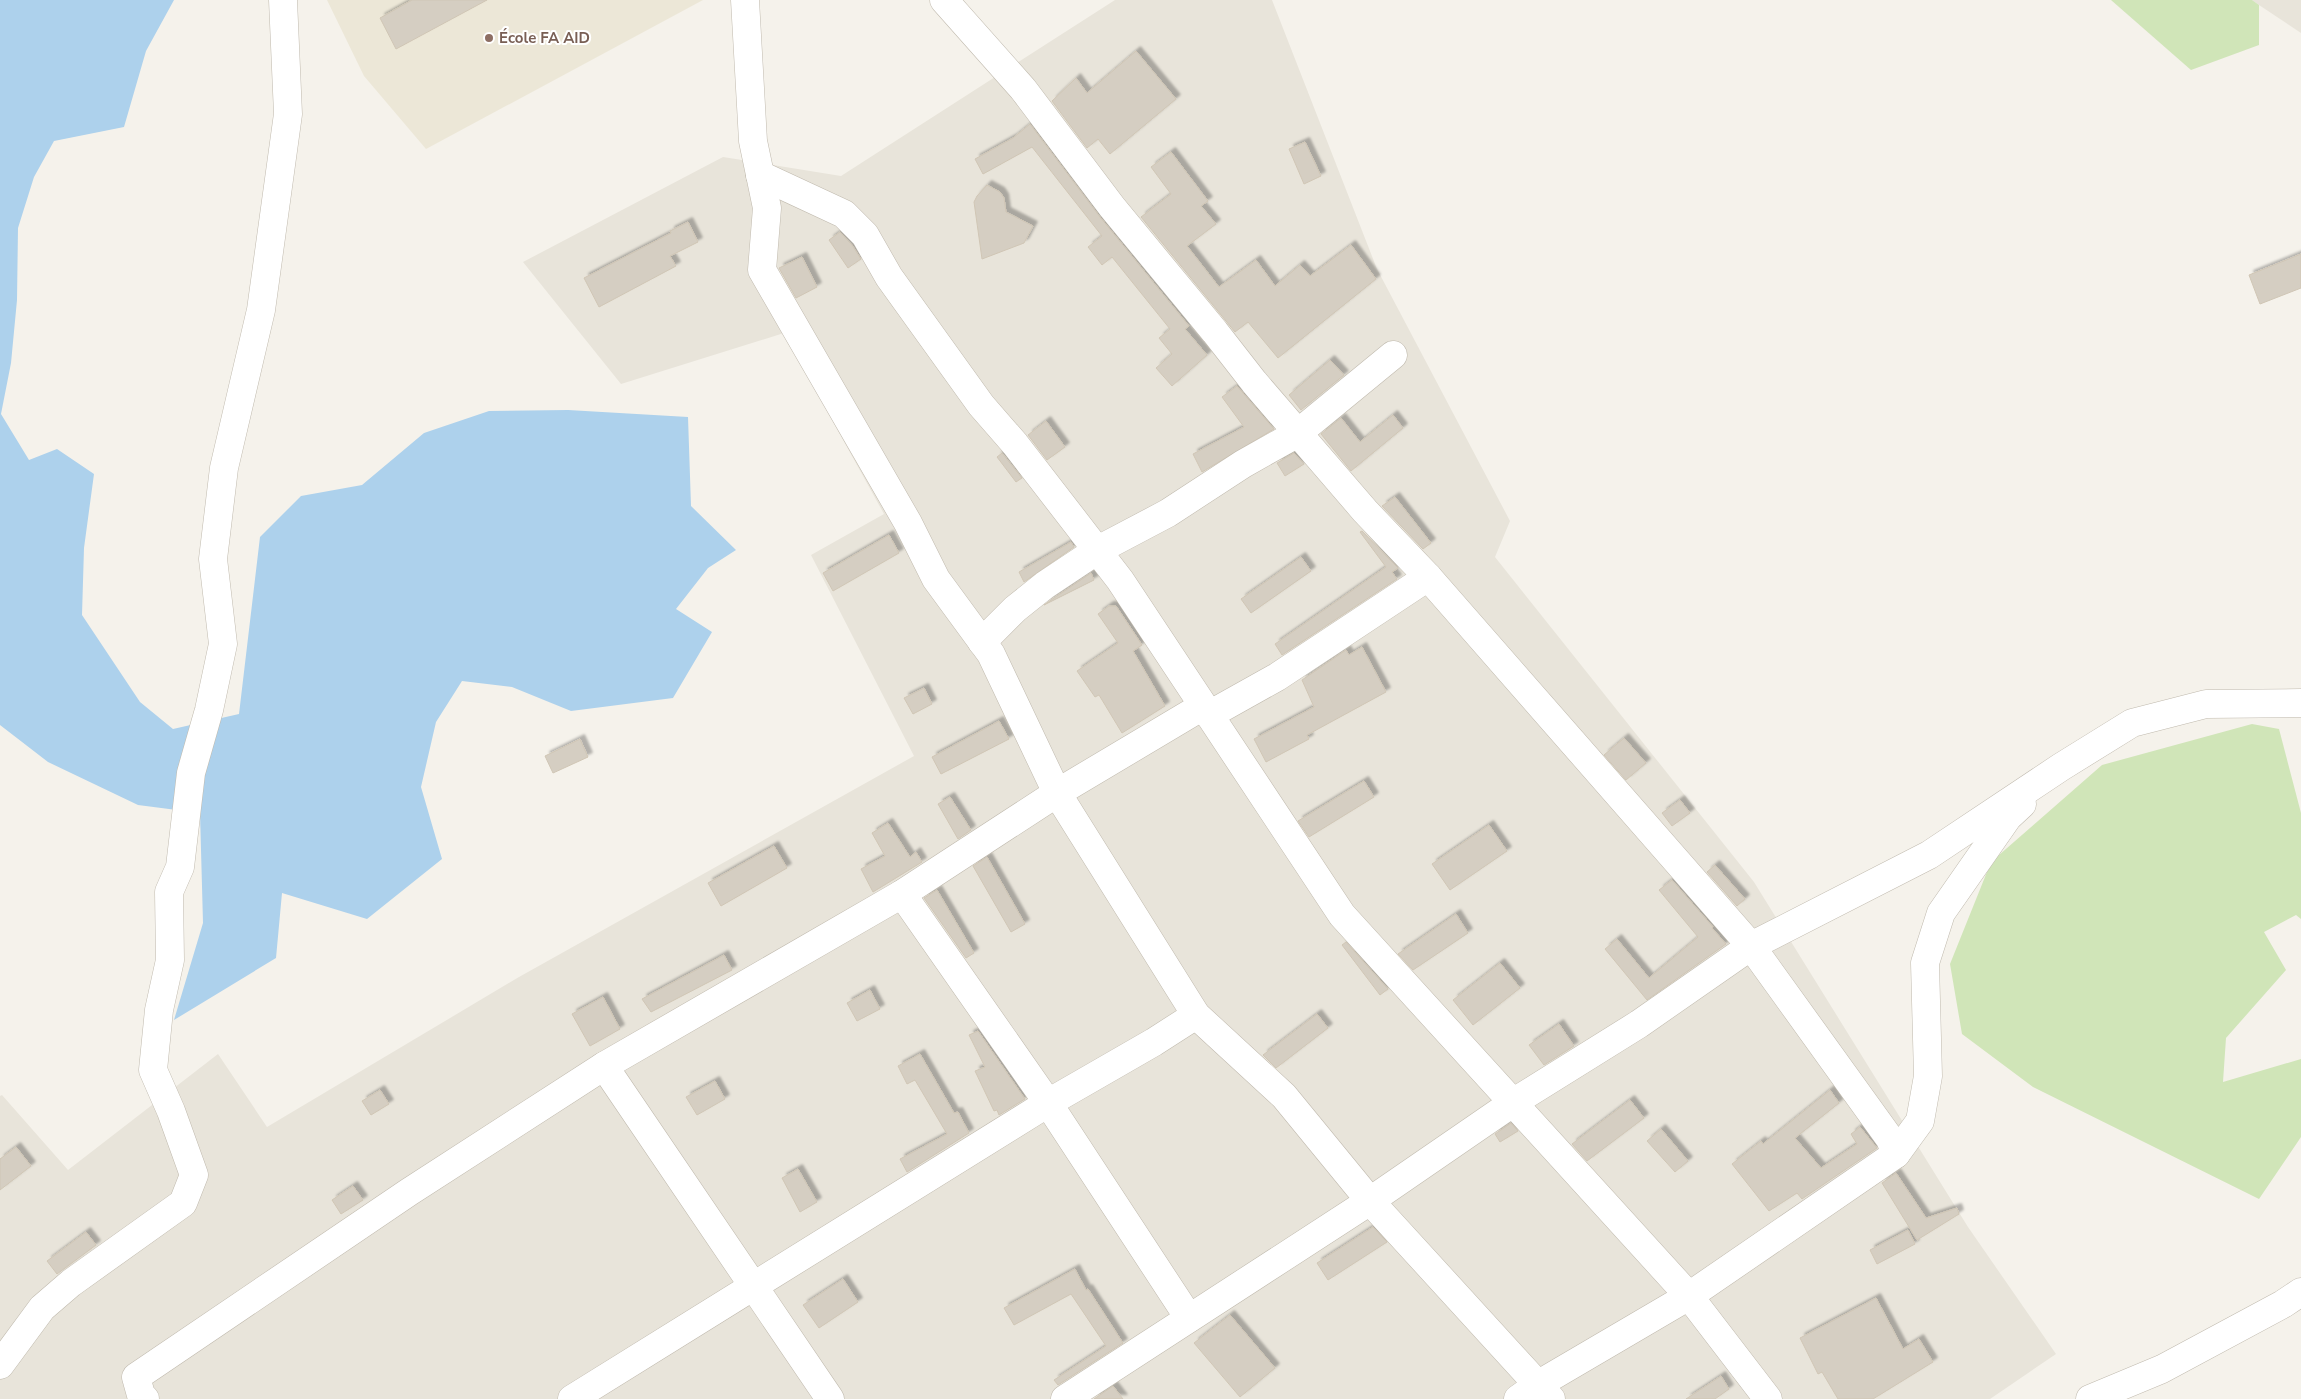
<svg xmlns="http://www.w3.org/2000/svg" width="2301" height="1399" font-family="'Nunito Sans',sans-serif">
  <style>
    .residential { fill: #e8e4da }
    .education { fill: #ece7d7 }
    .green { fill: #d0e5b8 }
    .water { fill: #add1ec }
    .building { fill: #d5cec2; stroke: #d0c6b5; filter: url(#shadow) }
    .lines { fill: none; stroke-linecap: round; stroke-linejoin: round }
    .minor-casing { stroke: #c0baae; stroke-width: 29 }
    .minor { stroke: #fff; stroke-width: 28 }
    .education-dot { fill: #8d6e63; stroke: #fff; stroke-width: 2 }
    .labels { text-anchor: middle; stroke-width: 4; stroke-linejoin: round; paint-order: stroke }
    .education-label { font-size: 15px; font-weight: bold; fill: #785e54; stroke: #fff; text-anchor: start }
  </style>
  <defs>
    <filter id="shadow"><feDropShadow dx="4.5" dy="-4.5" stdDeviation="1" flood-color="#0004"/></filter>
  </defs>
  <rect width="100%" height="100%" fill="#f5f2eb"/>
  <g class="residential">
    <path d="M1115,0H1272L1377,269L1510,521L1495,557L1754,882L1968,1227L2056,1354L1990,1399H0V1096L2,1095L68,1170L218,1054L267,1127L519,977L914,756L811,555L884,514L784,333L621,384L523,262L723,157L841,176Z"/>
    <path d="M2252,0H2301V33L2259,5Z"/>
  </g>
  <path class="education" d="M327,0H703L426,149L364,76Z"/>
  <g class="green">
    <path d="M2111,0H2252L2259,5V45L2191,70Z"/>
    <path d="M2252,724L2279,729L2301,813V919L2296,915L2264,932L2286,970L2226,1038L2223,1082L2301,1059V1137L2259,1199L2033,1087L1962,1034L1950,964L1991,862L2102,765Z"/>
  </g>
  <path class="water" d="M0,0H174L146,51L124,127L54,141L34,177L18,228L17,300L11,363L1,414L29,460L57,449L94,474L84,548L82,615L140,702L173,729L239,714L260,537L301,496L362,485L424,433L489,411L568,410L688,417L691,506L736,550L708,568L676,609L712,632L673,698L571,711L512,687L462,681L436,722L421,787L442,859L367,919L282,893L276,958L174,1020L203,923L200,813L138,805L48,762L0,725Z"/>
  <g class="building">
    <path d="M412,0H487L396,49L380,18Z"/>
    <path d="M1136,51L1176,99L1110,154L1098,139L1087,148L1052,101L1076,78L1087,93Z"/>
    <path d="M1030,124L1100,217L1189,326L1185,329L1207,355L1172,386L1156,368L1172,354L1159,338L1170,329L1112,257L1102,265L1088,247L1102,236L1032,147L983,174L975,159L1013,138Z"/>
    <path d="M1305,142L1321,176L1304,184L1289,149Z"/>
    <path d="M1171,152L1208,201L1201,206L1216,224L1187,246L1219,287L1256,260L1275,286L1300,265L1310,276L1351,245L1376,279L1278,358L1248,322L1235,332L1141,217L1171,194L1151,167Z"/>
    <path d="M987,185L1000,192L1004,198L1006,212L1033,226L1024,243L982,259L974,202L977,196Z"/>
    <path d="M688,222L698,242L670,256L676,266L599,307L584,278L671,233L670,231Z"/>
    <path d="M840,232L852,245L861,259L848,268L829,240Z"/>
    <path d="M2301,254V288L2260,304L2249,275Z"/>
    <path d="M802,257L817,287L796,298L779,268Z"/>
    <path d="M1330,360L1344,375L1301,410L1289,395Z"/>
    <path d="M1237,386L1274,429L1202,472L1193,454L1244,427L1222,397Z"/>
    <path d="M1393,415L1403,428L1351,471L1321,434L1341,418L1360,442Z"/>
    <path d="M1046,421L1065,447L1047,460L1028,435Z"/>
    <path d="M1002,453L1022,478L1016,482L997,457Z"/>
    <path d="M1294,453L1304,464L1285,476L1277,463Z"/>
    <path d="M1395,497L1431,543L1423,549L1382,506Z"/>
    <path d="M1362,531L1398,568L1392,572L1397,579L1282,655L1275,644L1386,567L1360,532Z"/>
    <path d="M889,535L899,553L833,591L823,573Z"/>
    <path d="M1071,542L1074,547L1024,582L1019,572Z"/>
    <path d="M1301,557L1311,571L1251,613L1241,599Z"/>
    <path d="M1091,573L1094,580L1044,605L1054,598Z"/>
    <path d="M1109,606H1116L1142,645L1133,651L1165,706L1122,733L1099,695L1095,697L1077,671L1118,643L1098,614Z"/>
    <path d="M1362,647L1386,692L1307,735L1309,739L1266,762L1254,739L1314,707L1302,680L1346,650L1349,655Z"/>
    <path d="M924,688L932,704L913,714L904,698Z"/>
    <path d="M999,721L1009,739L941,774L932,757Z"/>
    <path d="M1624,738L1646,763L1626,780L1604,755Z"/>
    <path d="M580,739L588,757L553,773L545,756Z"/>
    <path d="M1364,781L1374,797L1309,837L1298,821Z"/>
    <path d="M950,797L971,830L958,839L938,804Z"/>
    <path d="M1680,800L1690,813L1672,826L1662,813Z"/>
    <path d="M888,823L910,857L916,852L922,862L873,892L861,869L885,856L872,833Z"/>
    <path d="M1489,825L1507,851L1450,890L1432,864Z"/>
    <path d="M774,846L787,868L721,906L708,883Z"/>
    <path d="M987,857L1025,924L1011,932L973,866Z"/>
    <path d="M1715,865L1745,899L1737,906L1707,872Z"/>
    <path d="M1672,880L1713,927L1712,928L1726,944L1647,1000L1605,949L1617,939L1649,978L1698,937L1659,890Z"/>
    <path d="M937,890L974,953L966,958L924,898Z"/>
    <path d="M1456,914L1468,933L1413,970L1398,954Z"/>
    <path d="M1346,942L1388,989L1380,995L1342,945Z"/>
    <path d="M724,955L732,970L651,1012L642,999Z"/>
    <path d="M1500,963L1520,988L1473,1025L1453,1000Z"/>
    <path d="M870,990L880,1009L857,1021L847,1003Z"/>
    <path d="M603,997L620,1029L590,1046L572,1014Z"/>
    <path d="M1317,1014L1328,1028L1276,1068L1263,1055Z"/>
    <path d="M1559,1024L1574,1046L1544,1065L1529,1045Z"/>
    <path d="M978,1031L1025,1099L999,1115L997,1110L994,1111L975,1071L985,1067L969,1035Z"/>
    <path d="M920,1054L954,1113L958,1112L969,1133L907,1172L900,1159L947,1134L915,1080L907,1084L898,1066Z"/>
    <path d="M715,1081L725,1099L697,1115L686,1097Z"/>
    <path d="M380,1090L389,1104L371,1115L362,1101Z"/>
    <path d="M1830,1090L1839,1103L1795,1138L1821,1168L1857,1144L1851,1134L1860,1127L1877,1148L1802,1199L1797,1193L1769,1211L1732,1164L1761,1141L1763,1144Z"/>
    <path d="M1630,1100L1644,1118L1587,1161L1572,1144Z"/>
    <path d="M1511,1123L1518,1131L1500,1142L1495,1134Z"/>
    <path d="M1661,1129L1688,1161L1675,1172L1647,1141Z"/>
    <path d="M16,1147L31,1166L0,1190V1159Z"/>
    <path d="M798,1169L817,1202L800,1212L782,1178Z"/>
    <path d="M1896,1173L1926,1218L1957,1208L1959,1214L1917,1240L1882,1183Z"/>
    <path d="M353,1186L363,1200L341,1214L332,1200Z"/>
    <path d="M1373,1227L1387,1242L1328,1280L1317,1263Z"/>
    <path d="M1908,1230L1915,1244L1877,1264L1870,1250Z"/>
    <path d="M86,1232L96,1245L57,1274L47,1261Z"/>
    <path d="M1075,1269L1086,1290L1088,1289L1123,1343L1058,1385L1054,1380L1106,1346L1071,1294L1014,1325L1004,1308Z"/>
    <path d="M843,1279L858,1302L819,1328L803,1305Z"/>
    <path d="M1876,1298L1903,1349L1919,1339L1933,1362L1873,1399H1838L1822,1372L1818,1374L1800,1338Z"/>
    <path d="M1230,1315L1275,1368L1240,1397L1194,1343Z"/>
    <path d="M1721,1376L1729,1389L1715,1399H1686Z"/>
    <path d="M1113,1386L1123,1399H1094Z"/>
  </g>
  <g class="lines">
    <g class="minor-casing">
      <g id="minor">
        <path d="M745,0L753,141L767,208L762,270L908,523L936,579L991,654L1057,793L1196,1015L1284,1096L1370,1201L1551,1399"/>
        <path d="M944,0L1023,89L1112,207L1215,332L1254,382L1365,511L1428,577L1751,946L1929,855L2061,767L2132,723L2206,704L2301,703"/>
        <path d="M760,175L844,214L865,235L889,277L981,405L1015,444L1120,580L1342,915L1689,1296L1768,1399"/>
        <path d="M982,642L1015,609L1045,585L1096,551L1168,513L1243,464L1298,433L1393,355"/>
        <path d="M1209,715L1277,677L1428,577"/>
        <path d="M902,894L1048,1103L1189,1318"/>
        <path d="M604,1066L830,1399"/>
        <path d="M0,1365L42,1308L71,1283L183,1203L194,1175L171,1111L153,1070L159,1010L170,960L169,892L180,867L191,773L209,710L223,644L213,559L224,468L261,310L288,114L283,0"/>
        <path d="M145,1399L141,1395L136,1377L409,1192L604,1066L902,894L1057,793L1203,706"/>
        <path d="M572,1399L1048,1103L1154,1042L1196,1015"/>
        <path d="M1065,1399L1370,1201L1514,1102L1639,1024L1751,946L1890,1139L1896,1154"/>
        <path d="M1518,1399L1539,1384L1689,1296L1896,1154L1920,1121L1928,1076L1925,963L1941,913L2008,817L2022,804"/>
        <path d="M2090,1399L2162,1369L2283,1304L2301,1292"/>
      </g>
    </g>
    <use href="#minor" class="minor"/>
  </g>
  <circle class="education-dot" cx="489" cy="38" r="5"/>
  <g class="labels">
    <g class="education-label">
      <text x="499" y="43">École FA AID</text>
    </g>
  </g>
</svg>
